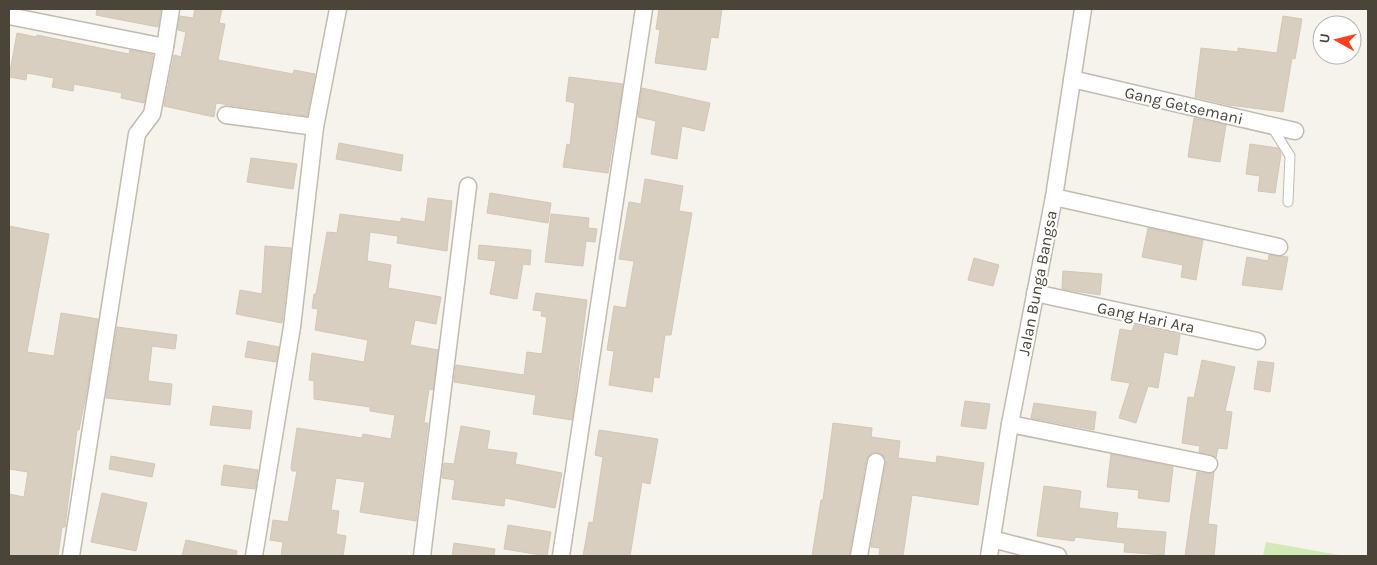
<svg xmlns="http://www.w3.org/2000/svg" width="1377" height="565" font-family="Karla,sans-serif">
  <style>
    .green { fill: #d2eab5 }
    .building { fill: #d8cfc1; stroke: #d3c7b4 }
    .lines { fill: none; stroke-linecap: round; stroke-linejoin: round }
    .service-casing { stroke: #c2bbae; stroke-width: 11 }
    .minor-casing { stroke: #c2bbae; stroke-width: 19 }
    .service { stroke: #fff; stroke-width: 9 }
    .minor { stroke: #fff; stroke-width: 16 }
    .labels { text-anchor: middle; stroke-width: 4.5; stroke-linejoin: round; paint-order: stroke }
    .street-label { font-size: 16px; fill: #4b4439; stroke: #fff }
  </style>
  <rect width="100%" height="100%" fill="#f6f3ec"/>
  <path class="green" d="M1266,542L1345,556H1263Z"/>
  <g class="building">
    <path d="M97,9H161L158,27L96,15Z"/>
    <path d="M195,9H222L219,23L225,24L218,60L293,74L294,70L315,74L307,116L216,103L214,117L164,106L174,55L181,57L186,32L178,30L180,16L193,18Z"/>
    <path d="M659,9H722L718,38L711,37L706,70L655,63L660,30L656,29Z"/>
    <path d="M1283,16L1302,19L1295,59L1292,58L1283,112L1229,105L1195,97L1201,48L1238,52V48L1277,53Z"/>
    <path d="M17,33L36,37L37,35L129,54L130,50L153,55L144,103L121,98L122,93L74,84L73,91L52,87L54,78L27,73L26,80L9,77Z"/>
    <path d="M569,77L623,84L608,173L563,167L567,144L570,145L575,103L566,101Z"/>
    <path d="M642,88L710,103L704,131L682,126L677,159L651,154L656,121L638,117Z"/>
    <path d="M1194,118L1226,125L1220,162L1188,157Z"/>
    <path d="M339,143L403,155L401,171L336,159Z"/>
    <path d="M1250,144L1278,148L1281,154L1275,193L1258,191L1260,176L1246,174Z"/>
    <path d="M251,158L297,164L293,189L247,182Z"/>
    <path d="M645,179L683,186L679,211L692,213L671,335H665L659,378L654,377L652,392L609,385L614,351L607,350L614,306L626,308L634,261L619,259L629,202L641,204Z"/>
    <path d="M490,193L551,203L548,223L487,213Z"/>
    <path d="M428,198L452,201L447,251L397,243L398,236L370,232L367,261L391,265L388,288L441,297L436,324L415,320L410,345L438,350L433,390L429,389L424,423H428L416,521L360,512L365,482L336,478L331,510L339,511L336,534L346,536L343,556H281L283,542L270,540L273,520L288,522L297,471H292L291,467L297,428L362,438L363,434L391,439L395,415L370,411V407L314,399V381L309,380L312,353L364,362L368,340L315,330L318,309L312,308L314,294H316L327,232L337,233L340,214L401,222V218L425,222Z"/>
    <path d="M551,214L589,218L588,228L597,229L595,242L586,241L583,266L545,262Z"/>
    <path d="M9,226L49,234L27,352L54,356L61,313L98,319L86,395L79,430H77L65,527H62L58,556H9V494L24,497L28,472L9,469Z"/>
    <path d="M1148,228L1203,240L1196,280L1181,277L1183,265L1142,257Z"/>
    <path d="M479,245L531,250L530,265L523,264L517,299L490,294L496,261L478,259Z"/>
    <path d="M265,246L291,248L282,323L236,314L240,290L262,294Z"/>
    <path d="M1269,255L1288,257L1282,290L1242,285L1247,257L1268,261Z"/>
    <path d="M974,258L999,265L993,286L968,280Z"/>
    <path d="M1063,271L1102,274L1100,295L1062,289Z"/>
    <path d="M536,293L587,300L572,420L533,414L536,395L454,382L456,365L524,375L527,352L542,354L547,317L541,316L542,311L533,310Z"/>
    <path d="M1134,325L1180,335L1177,355L1164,352L1158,388L1148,386L1136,423L1119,418L1130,383L1111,380L1120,329L1132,331Z"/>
    <path d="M117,327L177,335L175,349L152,346L148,381L172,384L170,405L106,398Z"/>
    <path d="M248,341L279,347L276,362L245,357Z"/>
    <path d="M1202,360L1235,367L1225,411L1232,412L1227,449L1218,448L1216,458L1199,452L1200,446L1182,443L1188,397L1194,398Z"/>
    <path d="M1258,361L1274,363L1270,392L1254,389Z"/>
    <path d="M965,401L990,404L986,429L961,426Z"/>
    <path d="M1034,403L1096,412L1094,430L1031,418Z"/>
    <path d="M213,406L252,411L250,429L210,425Z"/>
    <path d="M833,423L872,428L871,437L900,441L898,458L936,463L937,456L984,463L978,505L912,495L903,556H879L880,548L871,547L886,463L882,454L873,452L866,460L849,556H812L821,500H823Z"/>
    <path d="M461,426L490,431L487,449L517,453L515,464L562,473L555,508L505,498L504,506L452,499L455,480L442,478L444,463L454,464Z"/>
    <path d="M599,430L658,439L650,484L642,482L630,556H583L589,522L593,523L603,457L595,455Z"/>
    <path d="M1111,454L1173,467L1169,502L1138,498L1139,490L1107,487Z"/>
    <path d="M111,456L155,464L152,477L109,469Z"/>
    <path d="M224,465L258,470L255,489L221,485Z"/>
    <path d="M1197,472L1208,474L1214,472L1208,524L1217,525L1214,556H1185Z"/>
    <path d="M1044,486L1081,491L1079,508L1118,513L1116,528L1166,532L1164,555L1124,552L1125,543L1075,537L1074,541L1037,536Z"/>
    <path d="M102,493L147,503L136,551L91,542Z"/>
    <path d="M508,525L551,532L547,556L504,549Z"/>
    <path d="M186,540L237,551L236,556H182Z"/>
    <path d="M454,543L495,549L494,556H452Z"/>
  </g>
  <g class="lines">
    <g class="service-casing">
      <path id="service" d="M1272,127L1290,156L1288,202"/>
    </g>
    <g class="minor-casing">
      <g id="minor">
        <path d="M9,16L165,47L152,114L137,134L71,556"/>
        <path d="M165,47L171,9"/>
        <path d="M1072,79L1295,131"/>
        <path d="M226,115L315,127"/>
        <path d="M1054,197L1279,247"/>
        <path d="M1035,293L1257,341"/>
        <path d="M1010,424L1209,464"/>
        <path d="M992,539L1058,556"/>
        <path d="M254,556L292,327L315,127L338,9"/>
        <path d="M422,556L468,186"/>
        <path d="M561,556L644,9"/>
        <path d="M859,556L876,462"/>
        <path d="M989,556L1010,424L1054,197L1083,9"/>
      </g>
    </g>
    <use href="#service" class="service"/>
    <use href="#minor" class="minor"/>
  </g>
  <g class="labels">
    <g class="street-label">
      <text transform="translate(1184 105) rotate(13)" y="6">Gang Getsemani</text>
      <text transform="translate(1037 283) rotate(-79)" y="6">Jalan Bunga Bangsa</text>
      <text transform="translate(1146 317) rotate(12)" y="6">Gang Hari Ara</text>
    </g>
  </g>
  <rect width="1377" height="565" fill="none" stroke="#4b4439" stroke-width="20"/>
  <g transform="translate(1337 40) rotate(278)"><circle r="24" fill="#ffffff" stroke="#b7b4b0"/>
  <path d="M0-4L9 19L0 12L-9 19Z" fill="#fc3f1d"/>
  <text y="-8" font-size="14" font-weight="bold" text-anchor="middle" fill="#4b4439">U</text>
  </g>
</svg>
